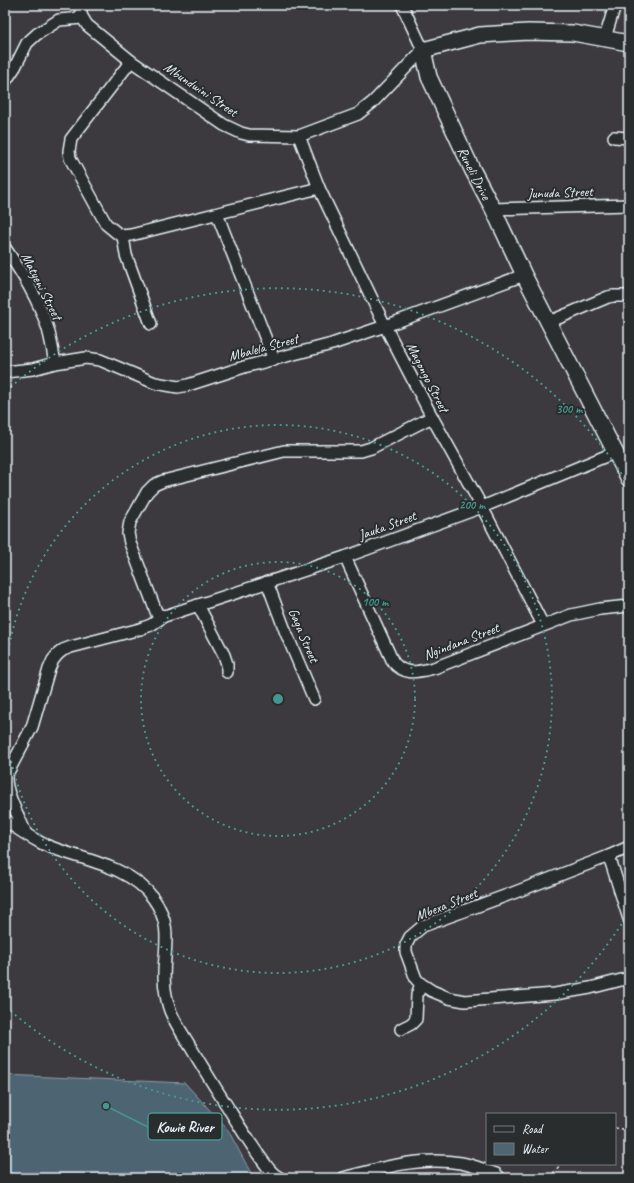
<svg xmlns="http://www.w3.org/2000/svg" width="634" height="1183" font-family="Caveat,sans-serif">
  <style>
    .water { fill: #4e6572; stroke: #8c9da8 }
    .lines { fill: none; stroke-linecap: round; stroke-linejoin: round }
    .street-casing { stroke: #e8f1f8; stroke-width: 14 }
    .secondary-casing { stroke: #e8f1f8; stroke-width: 18 }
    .path { stroke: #e8f1f8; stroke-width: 1.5; stroke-dasharray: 3 3; stroke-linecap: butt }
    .street { stroke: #2a2d2e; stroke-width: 11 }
    .secondary { stroke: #2a2d2e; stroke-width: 15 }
    .ring { fill: none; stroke: #459590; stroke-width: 2; stroke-dasharray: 2 4 }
    .labels { text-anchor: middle; stroke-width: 4; stroke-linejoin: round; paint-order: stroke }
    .street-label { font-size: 14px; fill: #e8f1f8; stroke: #2a2d2e }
    .centre { fill: #459590; stroke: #2a2d2e; stroke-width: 2 }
    .ring-label { font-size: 12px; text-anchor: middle; font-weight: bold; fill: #459590; stroke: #2a2d2e; stroke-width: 4; stroke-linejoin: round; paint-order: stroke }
    .leader { fill: none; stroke: #459590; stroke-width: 1.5 }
    .callout-dot { fill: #459590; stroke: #2a2d2e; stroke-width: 1.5 }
    .callout { fill: #2a2d2e; stroke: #459590; stroke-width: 1.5 }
    .callout-label { font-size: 15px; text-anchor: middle; font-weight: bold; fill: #e8f1f8 }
  </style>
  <rect width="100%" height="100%" fill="#3c3a3e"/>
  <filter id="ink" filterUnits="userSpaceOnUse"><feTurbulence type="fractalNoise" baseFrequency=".025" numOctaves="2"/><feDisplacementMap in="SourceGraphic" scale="8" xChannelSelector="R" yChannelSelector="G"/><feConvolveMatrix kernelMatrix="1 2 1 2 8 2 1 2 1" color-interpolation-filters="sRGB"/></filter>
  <g filter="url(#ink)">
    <path class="water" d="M5,1075L185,1083L228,1130L251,1173L260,1178H130L123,1176L97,1175L84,1178H5Z"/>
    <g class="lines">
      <g class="street-casing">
        <g id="street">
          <path d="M81,5V15L87,25L131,61L224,125L241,133L249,135L299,136L358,114L373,102L423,50L402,5"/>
          <path d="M605,38L615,5"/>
          <path d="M131,61L71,139L69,151L70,158L106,224L117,233L123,236L131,235L319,188"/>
          <path d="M5,82L15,67L27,43L37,34L59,20L82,18"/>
          <path d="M299,136L319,188L385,326L432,417L482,507L543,625"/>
          <path d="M614,137L629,138"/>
          <path d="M493,209L629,205"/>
          <path d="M217,214L274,360"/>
          <path d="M123,236L126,255L151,324"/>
          <path d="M5,248C22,273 39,300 48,329C51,340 53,352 55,363"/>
          <path d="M549,322L608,297L613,296H629"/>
          <path d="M5,372L33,369L55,363L86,358L100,360L155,383L178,387L188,385L244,367L332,344L385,326L524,275"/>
          <path d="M432,417L371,448L361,451H284L163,481L154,485L147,492L130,522L128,533L130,543L157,614L164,616L171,614L345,557L482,507L616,452"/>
          <path d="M345,557L393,662C405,676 417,672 434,668L571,615L600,609L629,606"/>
          <path d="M267,582L286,633L314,699"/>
          <path d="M198,605L224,655L227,664V672"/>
          <path d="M5,820C17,829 30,837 43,844C79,860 128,864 153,898C178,932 158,959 166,995C167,1001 169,1009 172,1015C177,1026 184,1036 190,1046C202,1066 214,1086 227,1106C240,1127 253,1149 269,1169C272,1173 276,1176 280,1178"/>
          <path d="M26,834C20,818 5,793 6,776L32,727L49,669L53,660L58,654L63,650L71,647L140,629L151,625L164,616"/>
          <path d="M629,847L609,856L513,893L423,926L410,937L406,945V952L416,979L421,984L432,991L449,998L465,1001L555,994L590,988L629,978"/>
          <path d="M609,856L629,919"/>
          <path d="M401,1029L411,1024L416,1019L417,995L421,984"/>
          <path d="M343,1178C383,1168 419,1156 461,1163C473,1165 484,1170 496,1174L500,1178"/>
        </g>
      </g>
      <g class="secondary-casing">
        <g id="secondary">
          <path id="s1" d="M629,43L573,33L528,32L480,35L423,50L429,77L472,169L493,209L524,275L629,479"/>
        </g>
      </g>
      <g class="path">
        <path d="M615,1128L629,1130"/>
        <path d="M549,1178L561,1164"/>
      </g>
      <use href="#street" class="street"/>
      <use href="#secondary" class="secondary"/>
    </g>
  </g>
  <g class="ring">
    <circle cx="278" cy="699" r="137"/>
    <path d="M5 675A274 274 0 1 1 5 723"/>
    <path d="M628 914A411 411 0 0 1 6 1007M6 391A411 411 0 0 1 628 484"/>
  </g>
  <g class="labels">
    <g class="street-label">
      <text transform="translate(201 89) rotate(34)" y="5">Mbundwini Street</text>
      <text dy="5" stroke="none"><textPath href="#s1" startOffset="343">Runeli Drive</textPath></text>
      <text transform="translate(560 192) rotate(-2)" y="5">Junuda Street</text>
      <text transform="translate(42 286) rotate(63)" y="5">Matyeni Street</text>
      <text transform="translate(263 347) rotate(-15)" y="5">Mbalela Street</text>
      <text transform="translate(428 377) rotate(63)" y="5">Magongo Street</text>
      <text transform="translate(387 525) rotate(-20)" y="5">Jauka Street</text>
      <text transform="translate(304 635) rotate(67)" y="5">Gaga Street</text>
      <text transform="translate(461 641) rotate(-21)" y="5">Ngindana Street</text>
      <text transform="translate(446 904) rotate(-22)" y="5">Mbexa Street</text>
    </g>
  </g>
  <circle cx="278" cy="699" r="6" class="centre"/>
  <g class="ring-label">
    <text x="569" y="413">300 m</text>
    <text x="472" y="509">200 m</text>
    <text x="375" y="606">100 m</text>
  </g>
  <path class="leader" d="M106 1106L148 1127"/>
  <circle class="callout-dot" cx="106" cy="1106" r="4"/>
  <rect class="callout" x="148" y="1113" width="74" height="27" rx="4"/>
  <g class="callout-label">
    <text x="185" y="1132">Kowie River</text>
  </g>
  <rect width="634" height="1183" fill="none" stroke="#2a2d2e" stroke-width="20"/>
  <rect x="10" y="10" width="614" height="1163" fill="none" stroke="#e8f1f8" stroke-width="1.5" filter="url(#ink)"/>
  <rect x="486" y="1113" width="130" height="52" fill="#2a2d2e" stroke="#767b7f"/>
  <rect x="494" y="1126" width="20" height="6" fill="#2a2d2e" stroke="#767b7f"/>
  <text x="522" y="1133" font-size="12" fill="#e8f1f8">Road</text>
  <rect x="494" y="1143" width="20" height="12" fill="#4e6572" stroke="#767b7f"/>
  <text x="522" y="1153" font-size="12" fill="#e8f1f8">Water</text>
</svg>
